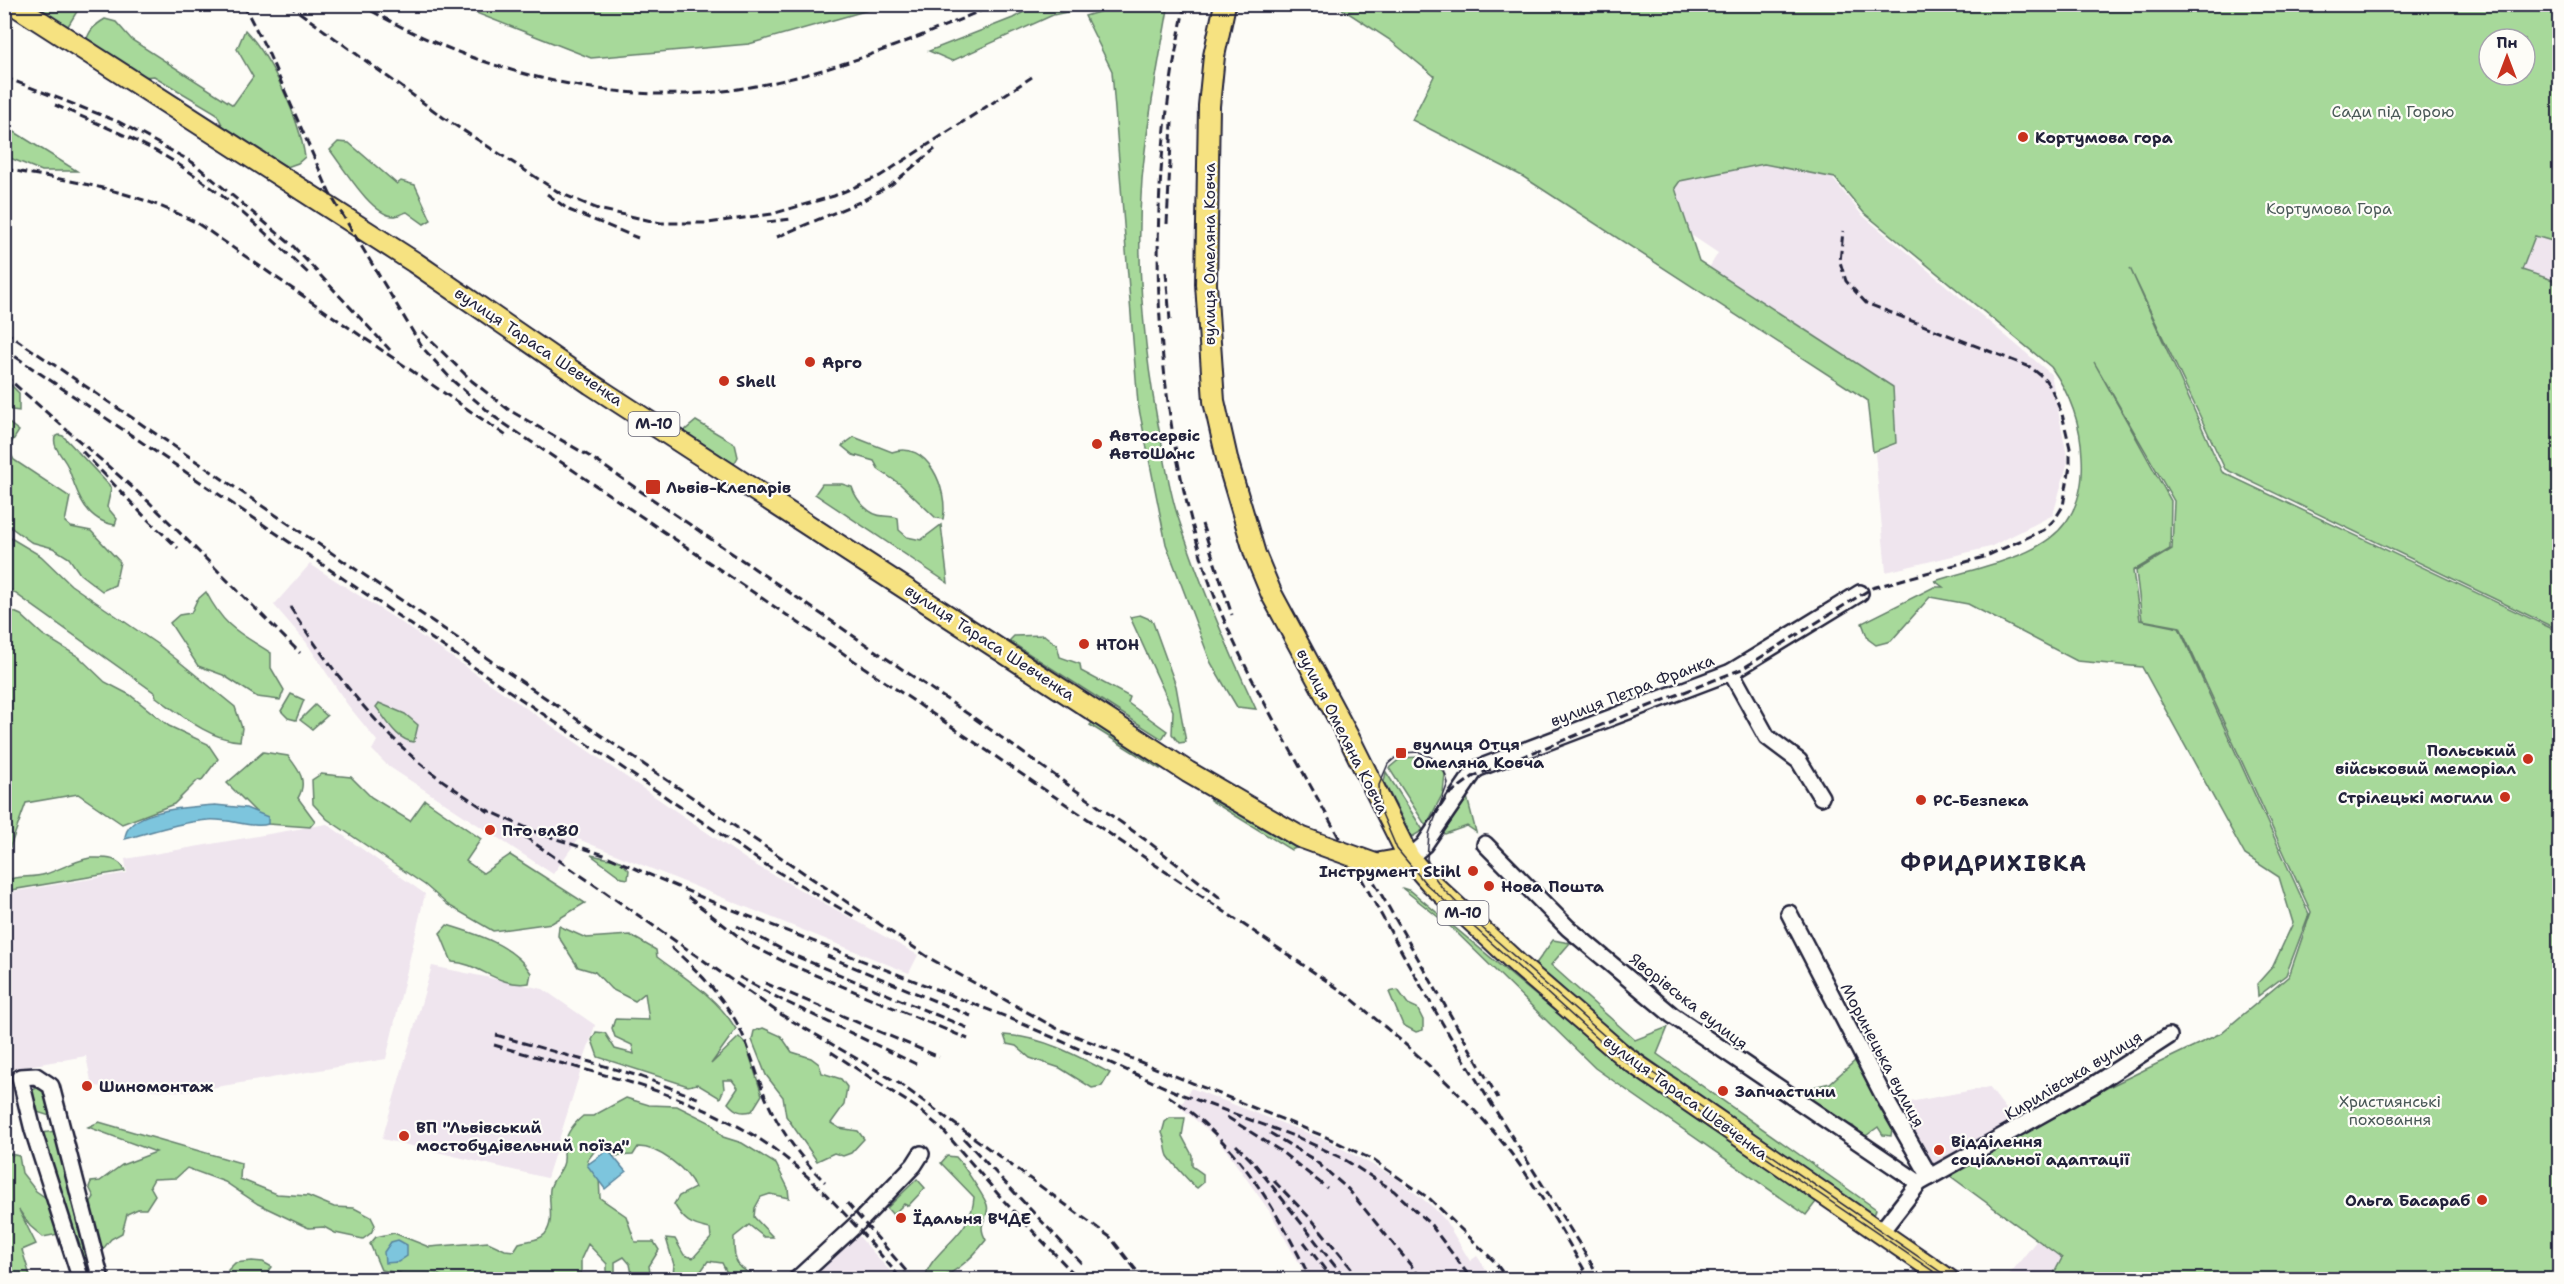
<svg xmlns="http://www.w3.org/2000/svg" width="2564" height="1284" font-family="'Shantell Sans',sans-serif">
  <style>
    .built { fill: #efe5ee }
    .green { fill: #a7d99a; stroke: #647e6a; stroke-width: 1.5; fill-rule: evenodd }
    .water { fill: #7dc5dd; stroke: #59849c; stroke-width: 1.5 }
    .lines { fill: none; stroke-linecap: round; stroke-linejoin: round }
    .minor-casing { stroke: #22223b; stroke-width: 20 }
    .major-casing { stroke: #22223b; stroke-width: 24 }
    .minor { stroke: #fdfcf7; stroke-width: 15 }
    .major { stroke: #f6e281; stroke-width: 20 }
    .tram { stroke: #22223b; stroke-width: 1.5 }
    .rail { stroke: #22223b; stroke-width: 3; stroke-dasharray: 9 4.5; stroke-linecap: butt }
    .major-bridge-casing { stroke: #22223b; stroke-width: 24; stroke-linecap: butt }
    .major-bridge { stroke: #f6e281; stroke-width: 20 }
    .poi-dot { fill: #c8321e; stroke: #fdfcf7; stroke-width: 2 }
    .labels { text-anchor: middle; stroke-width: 4.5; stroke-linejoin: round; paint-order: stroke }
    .shield { fill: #fdfcf7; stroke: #646373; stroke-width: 1.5 }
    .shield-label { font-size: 15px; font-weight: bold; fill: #22223b }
    .park-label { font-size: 16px; fill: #4a5958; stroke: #fdfcf7 }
    .poi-label { font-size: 16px; font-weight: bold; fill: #22223b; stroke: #fdfcf7; text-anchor: start }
    .street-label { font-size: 16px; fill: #22223b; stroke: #fdfcf7 }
    .district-label { font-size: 22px; font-weight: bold; letter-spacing: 1.5px; fill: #22223b; stroke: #fdfcf7 }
  </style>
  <rect width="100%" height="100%" fill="#fdfcf7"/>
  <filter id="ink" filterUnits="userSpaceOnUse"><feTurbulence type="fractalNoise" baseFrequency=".0167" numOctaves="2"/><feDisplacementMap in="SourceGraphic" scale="12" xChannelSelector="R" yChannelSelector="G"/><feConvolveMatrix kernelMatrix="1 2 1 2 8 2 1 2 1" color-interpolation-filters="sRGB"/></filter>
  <g filter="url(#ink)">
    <g class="built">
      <path d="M1735,116L1794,130L1861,214L2051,374L2068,461L2053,515L1990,547L1886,572L1875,453L1897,444L1894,387L1709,268L1718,253L1691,235L1676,188Z"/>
      <path d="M2533,230L2559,239V285L2519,272Z"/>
      <path d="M310,564L402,623L750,862L918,955L909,973L578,839L553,874L388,766L372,750L377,741L347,704L306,642L274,605Z"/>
      <path d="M327,824L425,894L386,1059L186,1092L92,1086L86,1056L5,1070V893L127,873L125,859Z"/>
      <path d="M432,966L543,989L595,1025L547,1178L382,1139Z"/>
      <path d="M1989,1087L2015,1121L1939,1167L1927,1163L1894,1105Z"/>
      <path d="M1191,1088L1326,1140L1395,1177L1434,1208L1445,1220L1470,1261L1477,1256L1490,1275L1483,1280L1308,1279L1270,1212L1226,1150L1216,1137L1180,1107Z"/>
      <path d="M857,1234L896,1278L894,1280H809Z"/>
      <path d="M2037,1240L2062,1258L2050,1279L2005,1280Z"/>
    </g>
    <g class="green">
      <path d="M1038,4L1099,5L1053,15L952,61L929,51L1013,18Z"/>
      <path d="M23,5H81L68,26Z"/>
      <path d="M456,5H886L749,44L591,58Z"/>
      <path d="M1336,5H2559V243L2535,236L2522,270L2559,282V630L2225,469L2130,268L2222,472L2559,632V1279H2051L2062,1258L1949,1175L2065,1108L2221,1033L2289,976L2311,912L2180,627L2142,620L2136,571L2172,549L2174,501L2094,362L2171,501L2170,549L2133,571L2140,620L2179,628L2309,914L2286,975L2258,996L2257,984L2273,966L2293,923L2279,877L2245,855L2142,667L2077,661L1968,604L1930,597L1891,641L1876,645L1868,639L1862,623L1934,587H1943L1935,581C2008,558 2088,552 2082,457C2081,424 2070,394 2051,367L1864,213L1835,178L1764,164L1680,181L1675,188L1699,261L1893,387L1896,443L1873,452L1867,400L1522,176L1412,120L1434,76L1390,40ZM2489,39H2525V75H2489Z"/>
      <path d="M1119,6L1168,9C1158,66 1147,122 1142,179C1135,269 1145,362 1163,450C1167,473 1171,497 1179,520C1200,585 1227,647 1256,709L1237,707L1211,663L1166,544L1138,404L1112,71L1085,16Z"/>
      <path d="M105,19L116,22L132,40L233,105L253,77L237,49L245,30C272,58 299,118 305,157L298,163L287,167L226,132L216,113L154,76L141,77L86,42C89,30 95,25 105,19Z"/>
      <path d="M5,126L77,171H42L5,156Z"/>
      <path d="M338,142L349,143L397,184L401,181L415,185L431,220L424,224L407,212C403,213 398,216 394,216C372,216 343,167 330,150Z"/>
      <path d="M5,379L19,393V411L5,409Z"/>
      <path d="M5,420L19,431L8,448L14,460L70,497L65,522L71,527L91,531L120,562L115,585L102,591L80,574L69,558L53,548L31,542L5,523Z"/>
      <path d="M696,421L735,444L738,457L734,464L684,431Z"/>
      <path d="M59,435L63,436L109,485L111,489L107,507L117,519L115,525C84,520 77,492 68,467C64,457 52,448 55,437Z"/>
      <path d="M854,437L892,452C927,439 949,490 943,519L936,518L900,484L879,470L874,461L853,455L842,446Z"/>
      <path d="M822,484H842L852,487C856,500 869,516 884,516C890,517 892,516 898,518L899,530L907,537L921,540L941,525L948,583L815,494Z"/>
      <path d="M4,534L41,556L71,585L160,646L235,707L242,728L240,741C210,740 180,714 156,697L155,693L5,586Z"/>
      <path d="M206,592C225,628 238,632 271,653V668L284,690L280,700L257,697L223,675L198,666L170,623L179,615L191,613L197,600Z"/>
      <path d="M5,608L21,615L43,635L79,657L105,682L130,695L169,726L208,744L218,759L201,781L198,780L174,804L122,824L78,794L26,803L5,861Z"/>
      <path d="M1140,615L1152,620L1176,686L1186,742L1179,743L1172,734L1173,711L1130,617Z"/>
      <path d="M1044,635L1057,645L1060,657L1080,664L1081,671L1130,697L1128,703L1167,731L1162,739L1009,641L1014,636Z"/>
      <path d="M291,694L304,700L296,720L288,718L281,711Z"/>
      <path d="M379,703L405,714L418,725L414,742C396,740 387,720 376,707Z"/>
      <path d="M315,705L327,716L312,729L300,720Z"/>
      <path d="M1093,722L1161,764L1160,769L1090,725Z"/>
      <path d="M263,752L288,756C299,770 308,781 298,798L315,821L310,827L268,824L227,783Z"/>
      <path d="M1419,757L1437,764L1445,774L1443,793L1426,826L1389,768L1401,758Z"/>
      <path d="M1386,772L1423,830L1412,837L1384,782Z"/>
      <path d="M321,774L351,777L371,797L410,821L425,800L481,839L466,861L483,873L510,855L585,903L552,923L493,931L448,905L425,885L327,819L313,804L312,780Z"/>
      <path d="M1466,793L1476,832L1467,826L1445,834L1441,832Z"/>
      <path d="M1209,794L1296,848L1291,850L1210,800Z"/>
      <path d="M591,855L620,861L629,870L628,879L622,878Z"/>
      <path d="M90,858C104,858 119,856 125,871L5,891V881C19,874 31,879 46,874C61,869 74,861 90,858Z"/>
      <path d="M1402,888L1411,891L1606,1054L1816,1202L1806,1215L1595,1068L1453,929Z"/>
      <path d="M447,925C477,934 513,945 531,973L529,983C497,988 480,963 452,962L440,933Z"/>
      <path d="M559,926L586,938L630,935L656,950L657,957C686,979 717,997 736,1029L711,1064L739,1037L746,1044L762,1095L752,1111C741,1114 735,1111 728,1103L738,1088L732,1080H723L724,1089L720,1098L697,1084L688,1086L598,1057L592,1040L596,1032L605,1033L615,1049L634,1054L632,1045L615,1037L612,1028L615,1019L649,1020L645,993L635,1001L611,989L595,972L578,967L558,936Z"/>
      <path d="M1553,940L1570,943L1551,965L1635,1040L1668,1027L1657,1054L1876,1209L1874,1216L1620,1039L1535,965Z"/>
      <path d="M1398,990L1408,1004L1417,1008L1423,1020V1030L1416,1032L1403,1025L1389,992Z"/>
      <path d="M763,1028L781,1036L792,1052L811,1058L819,1064L822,1073L841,1079L847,1087L844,1105L831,1123L839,1128L858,1131L864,1139L851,1153L843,1156L834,1153L817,1161L786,1116L783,1097L766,1075L752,1040L754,1031Z"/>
      <path d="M1004,1035C1043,1037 1076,1055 1110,1073L1102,1086L1092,1088L1060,1068L1030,1058L1016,1046L1007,1044Z"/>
      <path d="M1855,1061L1892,1128L1891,1136L1883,1135L1878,1127L1863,1138L1853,1126L1842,1123L1796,1091L1830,1083Z"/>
      <path d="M37,1088L45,1092L53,1106L50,1116L37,1112L29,1095L30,1091Z"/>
      <path d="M626,1098L649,1105L677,1106L711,1123L723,1137L742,1143L776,1164L788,1188L789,1198L770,1194L761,1197L755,1208L754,1217L773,1237H764L749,1225L734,1237C733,1267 738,1268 763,1279H730L722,1263L708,1261L697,1277L678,1279L673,1275L674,1265L666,1238L675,1239L684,1255L693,1258L711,1238L710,1229C690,1225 684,1221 674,1204L679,1196L695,1188C688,1169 658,1147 638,1147L633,1155L614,1156L599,1145L587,1161L599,1176L600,1198L626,1216L635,1242H654L659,1250L649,1266L651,1279H633L630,1264L624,1257L615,1262V1279H607V1264L588,1244L581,1259V1279L446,1280C436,1270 432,1276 422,1279C417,1281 410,1279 405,1279L400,1273L381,1270L370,1244L376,1237L394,1233L429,1247L488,1242L505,1250L514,1251L519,1243C528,1240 539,1241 545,1234C555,1221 548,1204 550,1189C552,1179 560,1174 563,1165C565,1160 564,1156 564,1151C564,1136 572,1125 583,1116H593Z"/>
      <path d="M1170,1118H1185L1182,1136L1192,1155V1166L1203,1174V1183L1197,1188C1191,1184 1172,1162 1168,1156C1165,1149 1166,1140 1162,1133L1165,1122Z"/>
      <path d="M99,1122L241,1163L240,1179L277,1194L308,1196L334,1207L354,1208L371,1217L375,1225L371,1233L363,1239L335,1233L324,1227L309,1228L302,1225L258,1204L225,1182L187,1168L176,1178L154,1179L150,1186L155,1195L146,1209H138L127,1214L122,1233L111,1239L103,1249L94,1247L89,1205L94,1197L89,1187L91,1182L100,1181L122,1165L156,1152L88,1127Z"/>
      <path d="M55,1131L90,1277L84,1278L41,1133Z"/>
      <path d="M5,1153L19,1156L22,1173L36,1191L49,1200L64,1233L43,1237L30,1226L19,1210L36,1244L22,1250L31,1279L5,1280Z"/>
      <path d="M947,1156L956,1157C962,1163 985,1198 987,1205C991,1218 975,1221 986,1240C974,1256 947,1284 925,1278C931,1249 972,1237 974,1197L941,1163Z"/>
      <path d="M917,1179L925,1188L908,1206L904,1204L893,1215L887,1208Z"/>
      <path d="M252,1261L263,1262L272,1267L263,1279H228V1270L235,1263Z"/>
    </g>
    <g class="water">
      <path d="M215,805L246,808L268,817V824C255,829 227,818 208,820C180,822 152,832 125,839C125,809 193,807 215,805Z"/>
      <path d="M608,1150L626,1172L605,1189L587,1165Z"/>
      <path d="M398,1240L407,1245V1256L398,1262L385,1263L384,1252L391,1242Z"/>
    </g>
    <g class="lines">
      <g class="minor-casing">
        <g id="minor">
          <path d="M1731,672L1767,737L1799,761L1821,797"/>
          <path d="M1485,844L1568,928L1672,1015L1919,1183"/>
          <path d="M1409,858L1424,845L1476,769L1731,672L1860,593"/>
          <path d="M1789,913L1883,1095L1930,1177"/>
          <path d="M1880,1233L1919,1183L2092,1086L2169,1036"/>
          <path d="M81,1280L33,1130L20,1077L36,1076L51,1086L101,1280"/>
          <path d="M796,1280L863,1218L914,1165L921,1154"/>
        </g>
      </g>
      <g class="major-casing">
        <g id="major">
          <path d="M13,4L414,262L591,384L1188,772L1300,837"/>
          <path d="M1225,4L1214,56L1209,106L1206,284L1214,401L1228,463L1255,554L1272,595L1350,740L1409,858L1431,883L1520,966L1625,1057L1949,1280"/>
          <path d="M1375,864L1409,858"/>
        </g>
      </g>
      <use href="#minor" class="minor"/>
      <use href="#major" class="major"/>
      <path class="tram" d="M1946,1280L1617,1056L1426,884L1397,849L1380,809L1379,785L1388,764L1401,753L1419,752L1437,760L1443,767L1448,783L1429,834L1427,859L1433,875L1443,889L1480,926L1624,1053L1952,1280"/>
      <g class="rail">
        <path d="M243,4L267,50L330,194L422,347L452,380L496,418L1346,994C1403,1042 1461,1090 1507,1148C1539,1189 1564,1235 1590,1280"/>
        <path d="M288,4L444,118L560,193L598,209L661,223H708L772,214L834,196L880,176L1032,77"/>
        <path d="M360,4C467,69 614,109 738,89C828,75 914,40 996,4"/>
        <path d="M1185,4C1145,190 1148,387 1205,569C1233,655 1282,733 1325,812C1374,901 1422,992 1476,1079C1517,1146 1561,1212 1601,1280"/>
        <path d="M4,77L119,122L192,162L293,246L390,350"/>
        <path d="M55,105C94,122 132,137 168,158C220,189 267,234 310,275"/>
        <path d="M4,169C77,182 131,189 197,223L508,437"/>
        <path d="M547,194L569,210L638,238"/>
        <path d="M767,222L791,219"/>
        <path d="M1167,224L1172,122"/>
        <path d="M777,237L862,201L892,184L935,149"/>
        <path d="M1166,272L1170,320"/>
        <path d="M4,331L931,959L1056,1028L1326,1137L1373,1160L1430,1199L1494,1261L1508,1280"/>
        <path d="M422,332L472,381L509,410L589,456L974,718L1150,843L1224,901"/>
        <path d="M4,349L766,865L855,917"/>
        <path d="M4,375L149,502L300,653"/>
        <path d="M82,451L145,517L178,548"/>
        <path d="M1202,524L1232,615"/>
        <path d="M290,607C326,662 365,714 415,759C438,779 464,795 489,812"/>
        <path d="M483,808L533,831L604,855L715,903L1007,1017L1178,1093L1299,1138L1342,1158L1394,1191L1431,1225L1472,1280"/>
        <path d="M1434,817L1447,796L1474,776L1742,669L1872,588L1984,557L2044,530L2055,519L2063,506L2070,466V448L2062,414L2051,388L2044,378L2030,367L1866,303L1846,281L1840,262L1843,231"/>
        <path d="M514,829L782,1015L900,1084L1110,1237L1144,1280"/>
        <path d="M1361,859L1498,1098"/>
        <path d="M688,897L748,944L789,964L968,1039"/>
        <path d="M737,926L793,955L970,1029"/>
        <path d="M671,947C697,970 723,996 739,1027C750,1049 756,1073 765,1096C778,1128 801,1159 825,1182"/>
        <path d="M827,956L971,1016"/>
        <path d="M739,977L782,1000L916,1064"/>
        <path d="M765,983L939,1057"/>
        <path d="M496,1035L639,1076L700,1099"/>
        <path d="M494,1045C573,1068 659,1084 732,1123C802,1159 852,1221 902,1280"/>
        <path d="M831,1052L917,1108L942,1129L1004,1201L1075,1275"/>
        <path d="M1168,1096C1236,1139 1277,1210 1311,1280"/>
        <path d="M1227,1117L1279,1150L1327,1188"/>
        <path d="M1270,1133L1313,1159L1348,1189L1423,1280"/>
        <path d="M964,1139L1083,1265"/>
        <path d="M1236,1145L1254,1163L1346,1280"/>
        <path d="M1274,1181L1313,1221L1361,1280"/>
        <path d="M847,1203L914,1280"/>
        <path d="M1304,1242L1333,1280"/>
      </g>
      <g class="major-bridge-casing">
        <path id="major-bridge" d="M1300,837L1375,864"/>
      </g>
      <use href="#major-bridge" class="major-bridge"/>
    </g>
  </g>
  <g class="poi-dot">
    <circle cx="2023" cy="137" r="6"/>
    <circle cx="810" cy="362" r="6"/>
    <circle cx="724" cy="381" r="6"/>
    <circle cx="1097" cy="444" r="6"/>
    <rect x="645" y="479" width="16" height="16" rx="3"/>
    <circle cx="1084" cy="644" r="6"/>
    <rect x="1395" y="747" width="12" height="12" rx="3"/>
    <circle cx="2528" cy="759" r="6"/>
    <circle cx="2505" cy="797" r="6"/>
    <circle cx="1921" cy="800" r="6"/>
    <circle cx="490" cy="830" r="6"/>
    <circle cx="1473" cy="871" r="6"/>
    <circle cx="1489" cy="886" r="6"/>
    <circle cx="87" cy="1086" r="6"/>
    <circle cx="1723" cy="1091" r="6"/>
    <circle cx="404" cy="1136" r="6"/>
    <circle cx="1939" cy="1150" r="6"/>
    <circle cx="2482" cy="1200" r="6"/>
    <circle cx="901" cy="1218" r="6"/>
  </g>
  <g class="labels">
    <g class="shield">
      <rect x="628.5" y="412" width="51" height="24" rx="4.5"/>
      <rect x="1437.5" y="901" width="51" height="24" rx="4.5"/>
    </g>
    <g class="shield-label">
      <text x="654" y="429">М-10</text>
      <text x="1463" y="918">М-10</text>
    </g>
    <g class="park-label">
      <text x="2393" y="117">Сади під Горою</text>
      <text x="2329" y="214">Кортумова Гора</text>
      <text x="2390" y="1107">Християнські<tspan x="2390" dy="18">поховання</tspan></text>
    </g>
    <g class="poi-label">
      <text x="2035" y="143">Кортумова гора</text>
      <text x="822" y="368">Арго</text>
      <text x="736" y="387">Shell</text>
      <text x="1109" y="441">Автосервіс<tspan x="1109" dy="18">АвтоШанс</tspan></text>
      <text x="666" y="493">Львів-Клепарів</text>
      <text x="1096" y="650">НТОН</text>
      <text x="1413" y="750">вулиця Отця<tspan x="1413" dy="18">Омеляна Ковча</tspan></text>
      <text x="2516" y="756" text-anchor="end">Польський<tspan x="2516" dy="18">військовий меморіал</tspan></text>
      <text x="2493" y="803" text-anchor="end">Стрілецькі могили</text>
      <text x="1933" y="806">РС-Безпека</text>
      <text x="502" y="836">Пто вл80</text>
      <text x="1461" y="877" text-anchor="end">Інструмент Stihl</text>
      <text x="1501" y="892">Нова Пошта</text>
      <text x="99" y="1092">Шиномонтаж</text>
      <text x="1735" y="1097">Запчастини</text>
      <text x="416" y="1133">ВП "Львівський<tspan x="416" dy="18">мостобудівельний поїзд"</tspan></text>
      <text x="1951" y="1147">Відділення<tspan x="1951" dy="18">соціальної адаптації</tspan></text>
      <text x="2470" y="1206" text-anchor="end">Ольга Басараб</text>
      <text x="913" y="1224">Їдальня ВЧДЕ</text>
    </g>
    <g class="street-label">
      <text transform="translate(1209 254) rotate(-90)" y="6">вулиця Омеляна Ковча</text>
      <text transform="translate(539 346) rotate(34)" y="6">вулиця Тараса Шевченка</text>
      <text transform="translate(990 642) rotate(33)" y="6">вулиця Тараса Шевченка</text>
      <text transform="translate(1632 690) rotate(-21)" y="6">вулиця Петра Франка</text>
      <text transform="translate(1343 731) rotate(63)" y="6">вулиця Омеляна Ковча</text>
      <text transform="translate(1689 1001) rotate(38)" y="6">Яворівська вулиця</text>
      <text transform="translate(1883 1055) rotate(62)" y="6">Моринецька вулиця</text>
      <text transform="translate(2073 1075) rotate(-31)" y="6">Кирилівська вулиця</text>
      <text transform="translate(1686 1097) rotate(36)" y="6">вулиця Тараса Шевченка</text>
    </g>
    <g class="district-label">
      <text x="1994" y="871">ФРИДРИХІВКА</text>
    </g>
  </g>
  <rect width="2564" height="1284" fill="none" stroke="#fdfcf7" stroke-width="24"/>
  <rect x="12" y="12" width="2540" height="1260" fill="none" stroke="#22223b" stroke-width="2" filter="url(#ink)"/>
  <g transform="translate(2507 57)"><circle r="28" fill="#fdfcf7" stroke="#a5a5ac" stroke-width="1.5"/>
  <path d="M0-4.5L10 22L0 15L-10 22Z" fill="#c8321e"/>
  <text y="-9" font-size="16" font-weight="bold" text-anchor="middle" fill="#22223b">Пн</text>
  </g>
</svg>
